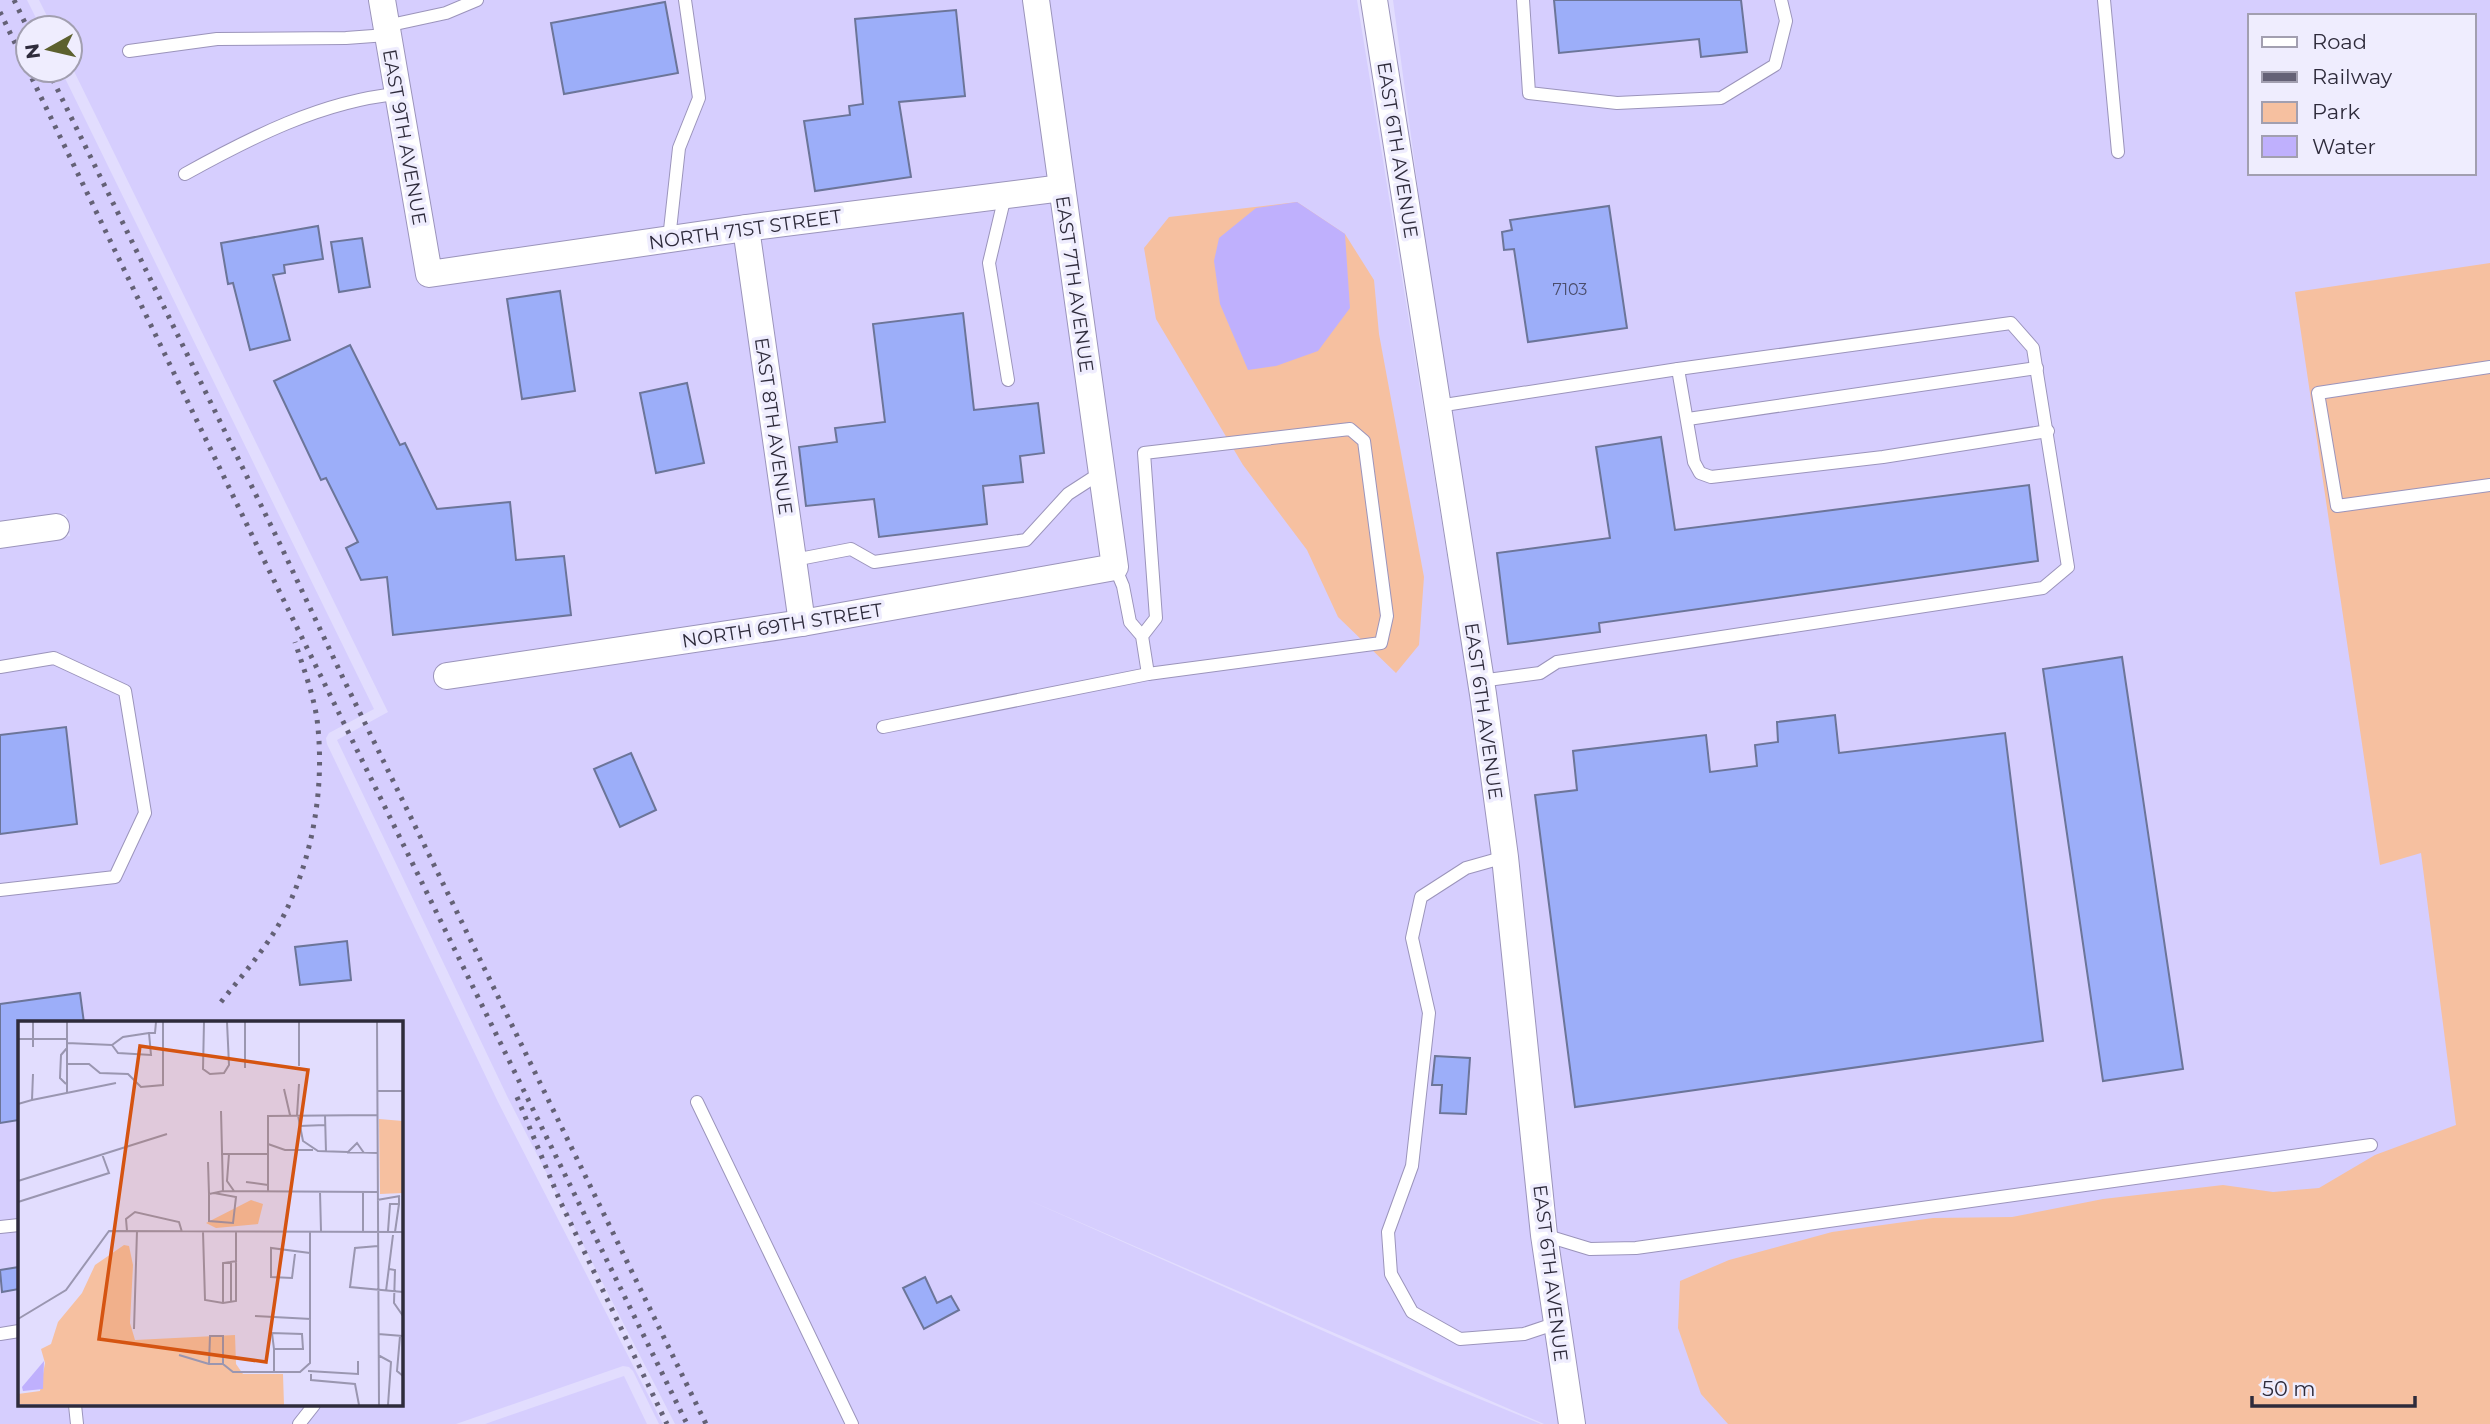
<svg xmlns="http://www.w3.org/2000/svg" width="2490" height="1424" font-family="Montserrat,sans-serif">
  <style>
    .built { fill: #d6cefe; fill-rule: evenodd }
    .green { fill: #f6c0a0 }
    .water { fill: #bfb0fd }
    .building { fill: #9caef9; stroke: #6c7599; stroke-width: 2 }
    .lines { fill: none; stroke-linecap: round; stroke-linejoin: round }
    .service-casing { stroke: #9b94bb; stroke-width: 14 }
    .minor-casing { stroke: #9b94bb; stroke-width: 28 }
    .service { stroke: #fff; stroke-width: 12 }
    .minor { stroke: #fff; stroke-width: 26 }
    .rail { stroke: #646176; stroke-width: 5; stroke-dasharray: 3.5 7; stroke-linecap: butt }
    .labels { text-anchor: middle; stroke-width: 7; stroke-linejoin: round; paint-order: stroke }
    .number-label { font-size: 16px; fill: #4a4c6a }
    .street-label { font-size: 19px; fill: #2e2b3b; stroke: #efedfe }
    .inset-road { fill: none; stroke: #9a96b0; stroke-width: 2 }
    .view { fill: #d55411; fill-opacity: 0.15; stroke: #d55411; stroke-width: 3.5 }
    .inset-edge { fill: none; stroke: #2e2b3b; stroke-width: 3.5 }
  </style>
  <rect width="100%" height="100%" fill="#e2ddfe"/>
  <g class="built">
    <path d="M0,0H27L41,28H28V70H61L374,709L329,733L326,738L327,744L498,1102L663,1424H659L633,1371L629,1367L623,1366L456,1424H0V546L70,536L66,514L0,523ZM19,1023H401V1405H19Z"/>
    <path d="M39,0H1357L1553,1208L1393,0H2490V1424H1544L1024,1198L1438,1382L1541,1424H675L508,1098L337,740L388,712L70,63V28H53ZM2250,16H2474V173H2250Z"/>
    <path d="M624,1376L647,1424H485Z"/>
  </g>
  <g class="green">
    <path d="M1297,202L1345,234L1374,280L1379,334L1424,577L1419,645L1396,673L1338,617L1307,550L1243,465L1156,319L1144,248L1169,217Z"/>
    <path d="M2490,263V1424H1728L1701,1394L1678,1328L1680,1281L1729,1260L1832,1232L1933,1218L2012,1217L2103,1199L2223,1185L2273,1192L2319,1188L2375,1155L2456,1125L2421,853L2380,865L2295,292Z"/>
  </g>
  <path class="water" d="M1297,202L1345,234L1350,308L1318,351L1276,366L1248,370L1220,304L1214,261L1219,238L1256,208Z"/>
  <g class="building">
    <path d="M1554,0H1741L1747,52L1701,57L1699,39L1559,53Z"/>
    <path d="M665,2L678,73L564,94L551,23Z"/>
    <path d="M956,10L965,96L899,102L911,177L815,191L804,121L850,115L849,106L863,104L855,19Z"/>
    <path d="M1609,206L1627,328L1528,342L1514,249L1504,250L1502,232L1512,230L1510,220Z"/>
    <path d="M318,226L323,259L284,265L285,273L273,275L290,340L250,350L233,283L228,284L221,243Z"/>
    <path d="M362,238L370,287L339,292L331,242Z"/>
    <path d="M560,291L575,391L522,399L507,299Z"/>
    <path d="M963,313L974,410L1038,403L1044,453L1020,456L1023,482L983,486L987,524L879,537L874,499L806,506L799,447L837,442L835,428L885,422L873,324Z"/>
    <path d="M350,345L400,445L405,443L437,509L510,502L516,560L564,556L571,615L393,635L387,577L361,580L346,548L358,542L326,478L321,480L274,381Z"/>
    <path d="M687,383L704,463L656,473L640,393Z"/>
    <path d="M1661,437L1675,530L2029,485L2038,561L1599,623L1600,632L1508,644L1497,553L1610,538L1596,447Z"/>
    <path d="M2122,657L2183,1069L2103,1081L2043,669Z"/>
    <path d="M1835,715L1839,753L2005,733L2043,1041L1575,1107L1535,795L1577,790L1573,751L1706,735L1710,772L1757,766L1755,745L1778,742L1777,722Z"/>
    <path d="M66,727L77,824L0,834V735Z"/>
    <path d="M631,753L656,810L620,827L594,769Z"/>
    <path d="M347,941L351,980L300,985L295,947Z"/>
    <path d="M80,993L84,1023H19V1120L0,1123V1004Z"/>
    <path d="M1435,1056L1470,1058L1466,1114L1440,1113L1442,1085H1432Z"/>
    <path d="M19,1267V1289L2,1292L0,1270Z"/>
    <path d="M925,1277L937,1303L951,1296L959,1310L924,1329L903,1288Z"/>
  </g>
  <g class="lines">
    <g class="service-casing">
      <g id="service">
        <path d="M1523,0L1529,93L1617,103L1721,98L1775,65L1786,21L1781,0"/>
        <path d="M2104,0L2118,152"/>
        <path d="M386,26L446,13L477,0"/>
        <path d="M129,51L217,39L346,38L387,35"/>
        <path d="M185,174C250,138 322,101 397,94"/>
        <path d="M1005,196L989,263L1008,380"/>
        <path d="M669,239L679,148L699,98L685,0"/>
        <path d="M2490,367L2318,393L2337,506L2490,485"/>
        <path d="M1678,369L1694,462L1700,473L1711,477L1883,457L2048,431"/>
        <path d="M1438,406L1678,369L2011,323L2033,348L2068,567L2043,588L1557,662L1540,673L1480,681"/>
        <path d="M1688,419L2037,368"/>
        <path d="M794,560L851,549L874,562L1026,540L1068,494L1102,472"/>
        <path d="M1115,567L1123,586L1130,622L1142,636L1148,674L1381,643L1387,616L1364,441L1350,429L1144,453L1156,618L1142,636"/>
        <path d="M0,667L54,658L125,691L145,813L115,877L0,890"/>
        <path d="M883,727L1148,674"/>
        <path d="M1505,857L1466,868L1421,897L1412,938L1429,1013L1412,1166L1388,1232L1391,1274L1412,1312L1460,1339L1524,1334L1557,1323"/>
        <path d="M697,1102L852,1424"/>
        <path d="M0,1227L19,1225"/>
        <path d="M1544,1235L1590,1249L1636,1248L2371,1145"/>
        <path d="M0,1334L19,1331"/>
        <path d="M75,1405L77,1424"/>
        <path d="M299,1424L314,1405"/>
      </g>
    </g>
    <g class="minor-casing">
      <g id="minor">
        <path d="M382,0L429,274L746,228L1062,188"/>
        <path d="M1374,0L1483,694L1505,857L1544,1235L1572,1424"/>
        <path d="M746,228L802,623"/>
        <path d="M0,535L56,527"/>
        <path d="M447,676L802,623L1115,567L1036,0"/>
      </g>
    </g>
    <use href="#service" class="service"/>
    <use href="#minor" class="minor"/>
    <g class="rail">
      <path d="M14,0L28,29"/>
      <path d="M0,12L263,558L687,1424"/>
      <path d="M48,70L279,542L344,680L706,1424"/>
      <path d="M221,1002C244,973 270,944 286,911C314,852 325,784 317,719C313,693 303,667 295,642"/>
      <path d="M517,1097L560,1201L667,1424"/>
    </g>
  </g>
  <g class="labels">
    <g class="number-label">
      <text x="1570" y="295">7103</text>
    </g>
    <g class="street-label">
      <text transform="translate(405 137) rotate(80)" y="7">EAST 9TH AVENUE</text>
      <text transform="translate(1398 150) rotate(81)" y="7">EAST 6TH AVENUE</text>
      <text transform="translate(745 229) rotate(-8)" y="7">NORTH 71ST STREET</text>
      <text transform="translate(1075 284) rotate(82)" y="7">EAST 7TH AVENUE</text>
      <text transform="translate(774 426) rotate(82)" y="7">EAST 8TH AVENUE</text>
      <text transform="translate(782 625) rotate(-9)" y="7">NORTH 69TH STREET</text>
      <text transform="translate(1484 711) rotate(82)" y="7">EAST 6TH AVENUE</text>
      <text transform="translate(1551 1273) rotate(83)" y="7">EAST 6TH AVENUE</text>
    </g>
  </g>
  <g transform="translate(18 1021)">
    <rect width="385" height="385" fill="#e2ddfe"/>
    <path d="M361,98L385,100V172L362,173ZM233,179L245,183L240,203L198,207L188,202ZM106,224L111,225L115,244L112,302L117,319L217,314L218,343L225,353H265L266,384L0,383V373L22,370L27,342L23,328L33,323L40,301L64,272L77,244Z" fill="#f6c0a0"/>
    <path d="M26,340L25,368L5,370L4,366Z" fill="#bfb0fd"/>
    <path class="inset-road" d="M15,1V26M186,1L185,48L192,53L206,52L211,44L209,1M281,1V45M359,1L361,384M0,18H49M49,22L94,24L105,16L131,12M94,24L100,32L133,34L131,12H137L138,1M48,43H71L82,52L110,53L123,66L145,64V1M227,47V1M48,63L42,57L43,34L49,27M266,68L272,94M359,70H385M49,71V1M14,79L98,62M0,83L14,79L15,53M203,90L205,170M279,94L281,63M280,94L282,105L307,104M307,94L308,131M282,105L285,120L300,130L360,132M250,123L267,129H295M329,132L339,122L346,132M203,133H250M211,133L209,160L216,170M190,141L191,173M0,160L149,113M228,161L250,164M250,170V95L359,94M302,171L303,210M345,171V210M196,172L218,176L215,202L191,200V173L205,170L359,171M359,179L382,175M0,181L91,152L84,133M109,210L108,198L117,191L161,201L164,211M370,210L372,183H381V175M185,211L187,279L205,282L218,280V211M377,211L381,183M360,225L337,227L332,266L385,271M277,233L274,257L253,256V227L292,232M213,240V282M371,248L377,249L376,282L385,295M368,270L375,214M205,282V242L219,240M237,295L293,298M0,298L48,269L91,210L385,211M116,308L119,210M360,313L385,315M382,315L379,350L385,355M256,328L254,312L284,313L285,328M161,334L191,343M360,334L373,341L370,384M205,343H191L192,315H205V343L215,351H282L292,342V210M290,350L340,353V340M256,351V328H286M293,353V359L337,363L341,384"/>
    <path class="view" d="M122,25L290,49L248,341L81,318Z"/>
    <rect width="385" height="385" class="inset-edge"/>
  </g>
  <rect x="2248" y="14" width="228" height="161" fill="#efedfe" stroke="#a29fb0" stroke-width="2"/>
  <rect x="2262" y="37" width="35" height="10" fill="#ffffff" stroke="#a29fb0" stroke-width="2"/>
  <text x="2312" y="49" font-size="21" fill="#2e2b3b">Road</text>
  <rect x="2262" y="72" width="35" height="10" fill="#646176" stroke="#a29fb0" stroke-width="2"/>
  <text x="2312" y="84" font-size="21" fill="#2e2b3b">Railway</text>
  <rect x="2262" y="102" width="35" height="21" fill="#f6c0a0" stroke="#a29fb0" stroke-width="2"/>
  <text x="2312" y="119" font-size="21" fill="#2e2b3b">Park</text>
  <rect x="2262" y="136" width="35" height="21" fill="#bfb0fd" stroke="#a29fb0" stroke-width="2"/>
  <text x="2312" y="154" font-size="21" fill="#2e2b3b">Water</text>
  <g transform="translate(49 49) rotate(262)"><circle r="33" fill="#efedfe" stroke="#a29fb0" stroke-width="2"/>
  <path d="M0-5L12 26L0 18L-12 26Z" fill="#5c602e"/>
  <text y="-10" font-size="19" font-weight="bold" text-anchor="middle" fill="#2e2b3b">N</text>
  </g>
  <path d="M2252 1396v10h163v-10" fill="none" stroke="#2e2b3b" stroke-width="3.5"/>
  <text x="2262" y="1396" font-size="21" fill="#2e2b3b" stroke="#efedfe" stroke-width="5" paint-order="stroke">50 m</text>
</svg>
